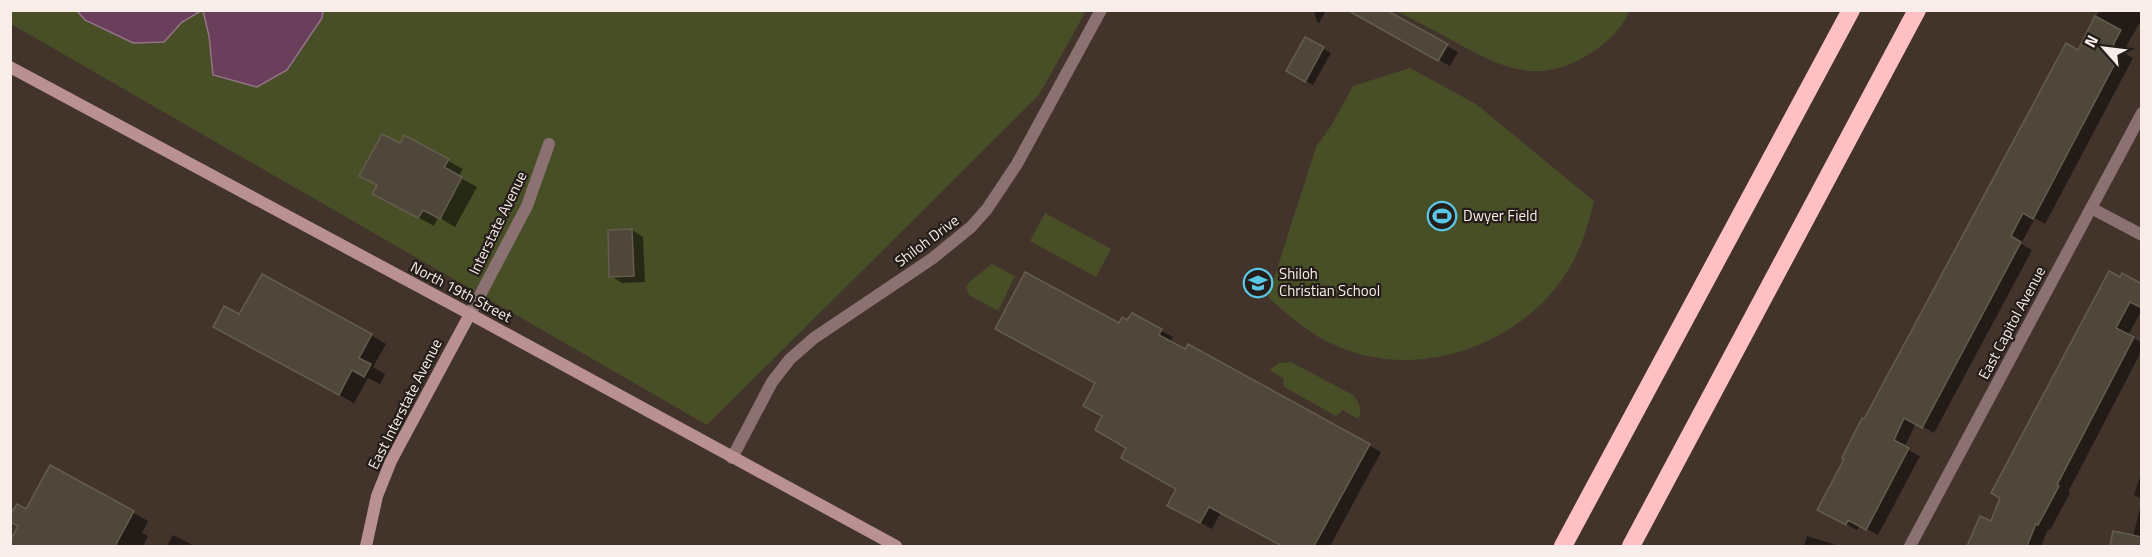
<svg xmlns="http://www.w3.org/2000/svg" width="2152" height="557" font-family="'Titillium Web',sans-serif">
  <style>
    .green { fill: #484f27 }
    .water { fill: #6a3f5c; stroke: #957386; stroke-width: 1.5 }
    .shadow { fill: #0007 }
    .building { fill: #4f4739; stroke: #655d4e; stroke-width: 1.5 }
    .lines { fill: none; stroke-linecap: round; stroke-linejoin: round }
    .street { stroke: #8b7172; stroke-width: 12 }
    .secondary { stroke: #ba9193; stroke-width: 12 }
    .highway { stroke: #ffc0c3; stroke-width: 18 }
    .labels { text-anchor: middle; stroke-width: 4.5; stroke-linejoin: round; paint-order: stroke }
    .poi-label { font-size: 15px; fill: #f8ede8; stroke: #241d19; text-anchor: start }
    .street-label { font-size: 15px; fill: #f8ede8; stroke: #241d19 }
  </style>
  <rect width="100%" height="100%" fill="#42332b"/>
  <g class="green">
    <path d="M11,10L1086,11L1039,95L707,425L11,24Z"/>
    <path d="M1396,11L1630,10V11C1621,30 1605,45 1586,56C1538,85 1502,68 1457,43C1437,32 1417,21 1396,11Z"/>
    <path d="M1410,68L1476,104L1594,201C1587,231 1577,261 1558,285C1509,349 1415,379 1339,347C1312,336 1290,317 1268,297L1316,147L1331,126L1353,86Z"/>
    <path d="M1045,213L1111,249L1096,277L1030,241Z"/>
    <path d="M992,264L1015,276L998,311L969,295L966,287L970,281Z"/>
    <path d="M1291,362L1353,395C1359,403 1363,409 1358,419L1343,410L1336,416L1284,387L1283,378L1269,370L1279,363Z"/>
  </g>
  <g class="water">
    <path d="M77,11H201L182,22L164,42L133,43L85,20Z"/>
    <path d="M203,11V10L323,11L322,18L287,70L257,87L213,75L209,36Z"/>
  </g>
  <g class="shadow">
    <path d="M1314,10H1326L1319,23L1317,22Z"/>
    <path d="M1349,10H1383L1458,52L1450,66Z"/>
    <path d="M2100,10H2142V25L2139,24L2123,52L2133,58L2045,224L2035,218L2021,244L2032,250L1934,433L1916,423L1904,448L1920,456L1878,535L1860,525L1857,530L1819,509L1865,421Z"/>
    <path d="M1306,39L1331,53L1313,85L1288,71Z"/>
    <path d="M405,137L463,169L459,177L477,187L455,227L438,217L434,226L390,202L400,145Z"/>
    <path d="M632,230L643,237L645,282L622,283L611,276Z"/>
    <path d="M2142,285V310L2128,335L2142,343V350L2068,492L2070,493L2050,530L2048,529L2041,546H1969L1981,518L1991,523L2002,498L1993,493Z"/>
    <path d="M1132,315L1173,337L1170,343L1186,351L1188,346L1381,452L1330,546H1284L1221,512L1212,529L1169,505L1178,488L1128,447L1104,416L1097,382L1119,325L1128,322Z"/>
    <path d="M230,335H371L386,344L373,367L385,374L380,384L368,378L354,403Z"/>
    <path d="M50,467L148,521L142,533L148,536L143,546H10L27,511Z"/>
    <path d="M2142,471V499L2134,495Z"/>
    <path d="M2142,500V546H2112L2115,532L2133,537Z"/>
    <path d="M173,535L195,546H167Z"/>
    <path d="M1807,536L1836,545L1838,546H1804Z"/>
  </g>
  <g class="building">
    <path d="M1347,10H1386L1448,44L1438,61Z"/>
    <path d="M2095,16L2121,30L2113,45L2122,50L2033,219L2023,213L2011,236L2021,242L1922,428L1904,418L1894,440L1909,448L1866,530L1848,520L1846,525L1817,510L1844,459L1842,458L1862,418L1864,419L2066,43L2078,50Z"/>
    <path d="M1305,37L1324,47L1305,82L1286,71Z"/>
    <path d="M382,134L400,143L404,135L449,159L444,167L462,177L440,219L423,210L418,218L372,194L377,185L359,176Z"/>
    <path d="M632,229L634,276L609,277L608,230Z"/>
    <path d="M2109,271L2120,277L2122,273L2142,284V308L2130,302L2116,328L2134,337L2057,485L2059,486L2038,525L2036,524L2027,546H1967L1980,516L1991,521L2000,498L1991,493Z"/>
    <path d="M1025,272L1119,323L1122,317L1127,320L1132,313L1162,329L1159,335L1185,349L1188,344L1370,444L1314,546H1282L1209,507L1200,523L1167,506L1176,489L1121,458L1126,448L1095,430L1102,416L1083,406L1095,383L995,329Z"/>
    <path d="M262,274L372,334L359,358L371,364L364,377L352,370L339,395L213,327L224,306L239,314Z"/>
    <path d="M50,465L134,511L115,546H10V541L18,526L10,522V515L17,504L26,509Z"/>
    <path d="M2113,531L2142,537V546H2110Z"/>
  </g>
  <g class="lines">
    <g class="street">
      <path d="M2091,208L2142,235"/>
      <path d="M470,314L527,206L549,144"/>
      <path d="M732,458L772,382L790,359L814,338L933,258L971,227L987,209L1017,164L1101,10"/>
      <path d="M1910,546L2142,113"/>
    </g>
    <g class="secondary">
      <path d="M10,67L470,314L896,546"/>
      <path d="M366,546L377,496L391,461L470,314"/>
    </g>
    <g class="highway">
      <path d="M1563,546L1851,10"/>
      <path d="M1631,546L1917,10"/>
    </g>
  </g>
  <defs>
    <g id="stadium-ring" transform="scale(1.5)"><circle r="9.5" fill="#241d19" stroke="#5bc7e7" stroke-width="1.5"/><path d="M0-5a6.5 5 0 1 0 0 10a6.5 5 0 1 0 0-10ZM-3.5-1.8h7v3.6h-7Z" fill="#5bc7e7"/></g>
    <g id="school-ring" transform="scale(1.5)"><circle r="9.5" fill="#241d19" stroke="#5bc7e7" stroke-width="1.5"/><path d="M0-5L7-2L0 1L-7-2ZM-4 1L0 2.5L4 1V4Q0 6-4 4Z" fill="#5bc7e7"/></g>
  </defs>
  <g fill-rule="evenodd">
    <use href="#stadium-ring" x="1442" y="216"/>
    <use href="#school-ring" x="1258" y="283"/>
  </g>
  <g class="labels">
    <g class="poi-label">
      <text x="1463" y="221">Dwyer Field</text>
      <text x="1279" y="279">Shiloh<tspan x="1279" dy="17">Christian School</tspan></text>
    </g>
    <g class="street-label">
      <text transform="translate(498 223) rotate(-64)" y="5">Interstate Avenue</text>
      <text transform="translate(927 241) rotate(-37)" y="5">Shiloh Drive</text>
      <text transform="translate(461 292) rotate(28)" y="5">North 19th Street</text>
      <text transform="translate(2012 323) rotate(-62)" y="5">East Capitol Avenue</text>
      <text transform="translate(405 404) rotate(-63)" y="5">East Interstate Avenue</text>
    </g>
  </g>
  <rect width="2152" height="557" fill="none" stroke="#f8ede8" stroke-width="24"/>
  <g transform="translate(2104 48) rotate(298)" stroke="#241d19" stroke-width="4.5" paint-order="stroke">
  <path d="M0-4.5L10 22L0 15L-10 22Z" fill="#f8ede8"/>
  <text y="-9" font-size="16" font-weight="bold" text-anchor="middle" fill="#f8ede8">N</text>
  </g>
</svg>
